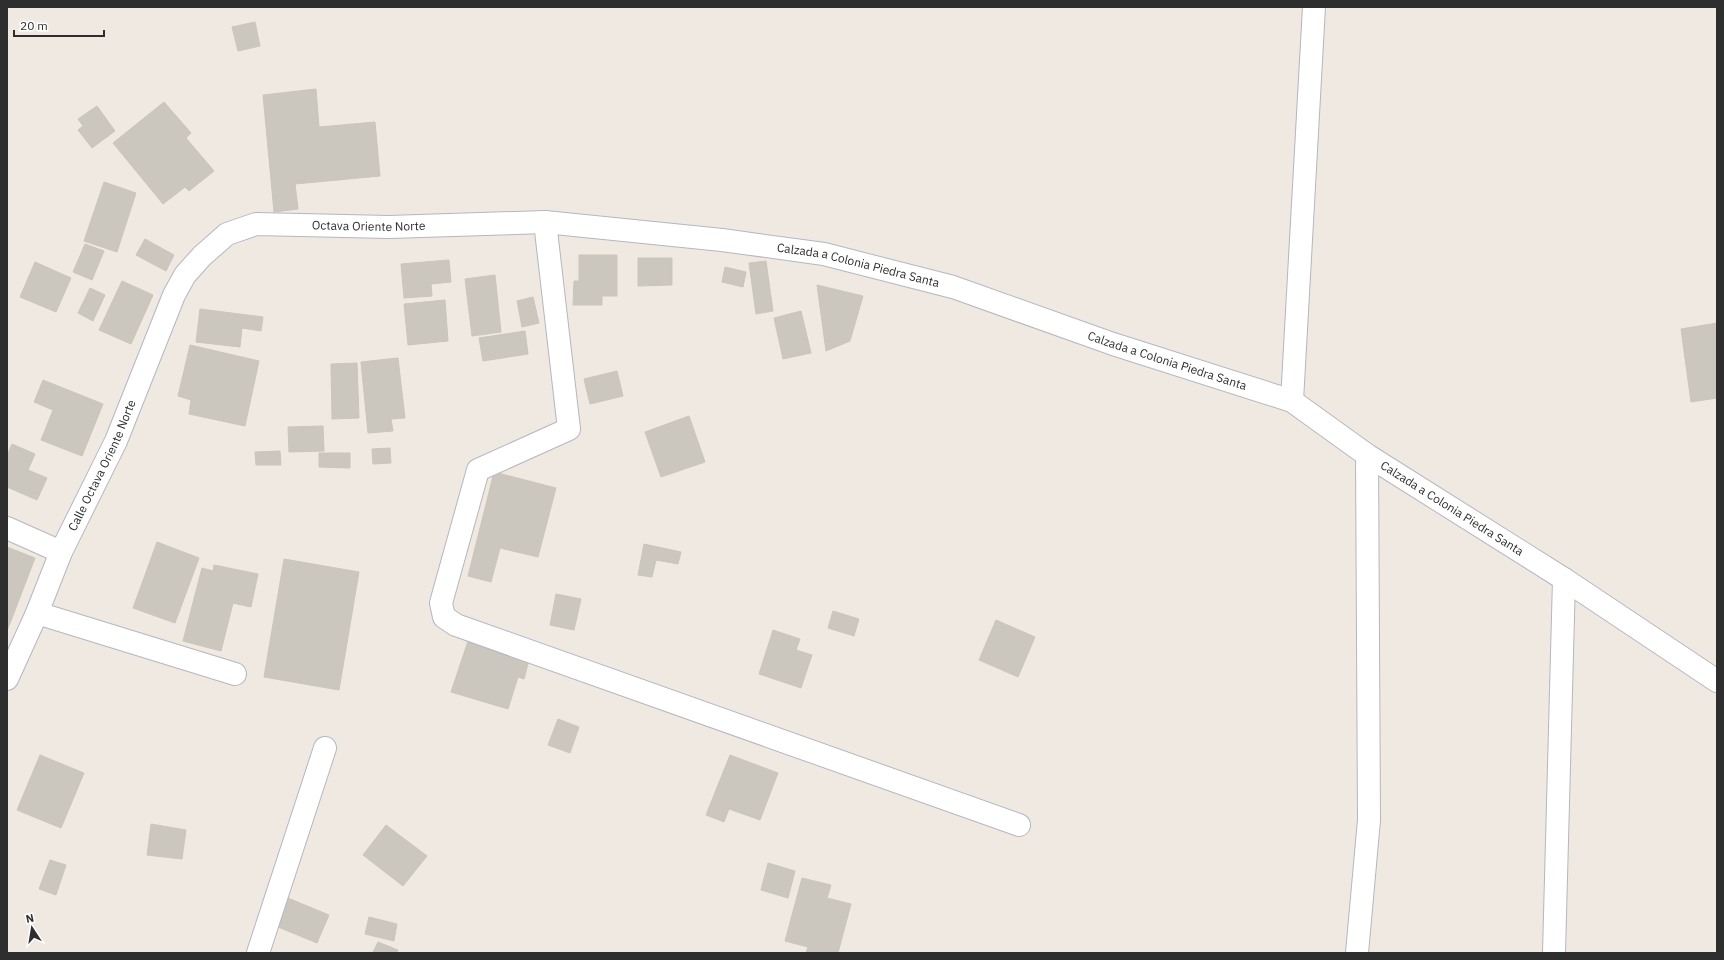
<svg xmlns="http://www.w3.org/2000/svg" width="1724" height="960" font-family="'IBM Plex Sans',sans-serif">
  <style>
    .building { fill: #cbc7bf; stroke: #cbc5ba }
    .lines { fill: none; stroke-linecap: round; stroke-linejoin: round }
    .street-casing { stroke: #b4b7c1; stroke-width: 24 }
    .street { stroke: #fff; stroke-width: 22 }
    .labels { text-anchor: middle; stroke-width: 3.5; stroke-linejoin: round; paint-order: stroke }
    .street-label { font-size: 12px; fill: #2e2e2e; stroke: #fff }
  </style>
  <rect width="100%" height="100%" fill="#efe9e1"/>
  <g class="building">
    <path d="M255,22L260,46L238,51L232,27Z"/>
    <path d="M316,89L319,127L375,122L380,176L295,184L298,209L274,212L263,95Z"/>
    <path d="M164,102L191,133L186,138L214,171L189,191L185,187L163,204L113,143Z"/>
    <path d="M97,106L115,131L92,148L78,130L83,126L78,119Z"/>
    <path d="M104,182L136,193L117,252L84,241Z"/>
    <path d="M145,239L174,255L166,271L136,255Z"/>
    <path d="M85,244L104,251L92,280L73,272Z"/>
    <path d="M579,255H617V296H602V305H573L574,281H579Z"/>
    <path d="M638,258H672V285L638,286Z"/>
    <path d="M449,260L451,282L431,284L432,296L404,298L401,264Z"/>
    <path d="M766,261L773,311L756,314L749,263Z"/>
    <path d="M35,262L71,278L56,312L20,297Z"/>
    <path d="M725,267L746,272L743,287L722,282Z"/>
    <path d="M495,275L501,332L472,336L465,279Z"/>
    <path d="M122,281L153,295L131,344L99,330Z"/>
    <path d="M817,285L863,296L850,341L826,351Z"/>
    <path d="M90,288L105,295L93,321L78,313Z"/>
    <path d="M533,297L539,323L522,327L517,301Z"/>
    <path d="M445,300L448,341L408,345L404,304Z"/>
    <path d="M200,309L263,317L261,331L242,328L240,347L196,342Z"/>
    <path d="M801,311L811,353L783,359L774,318Z"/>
    <path d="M1717,323V398L1691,402L1681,329Z"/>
    <path d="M525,331L528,354L483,361L479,338Z"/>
    <path d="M190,345L259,361L245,426L189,414L191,400L178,396Z"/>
    <path d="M398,358L405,418L391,419L393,431L368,433L361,362Z"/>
    <path d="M357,363L359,418L332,419L331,364Z"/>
    <path d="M617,371L623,396L590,404L584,379Z"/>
    <path d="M43,380L103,404L82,456L41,440L53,410L34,402Z"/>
    <path d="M689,416L705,462L661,477L645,432Z"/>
    <path d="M323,426L324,451L289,452L288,427Z"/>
    <path d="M12,444L35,454L28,470L47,478L37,500L7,487V456Z"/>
    <path d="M390,448L391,463L373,464L372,449Z"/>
    <path d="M280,451L281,465H256L255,452Z"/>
    <path d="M319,453H350V468L319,467Z"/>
    <path d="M494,472L556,488L538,557L500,548L491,582L468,576Z"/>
    <path d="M157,542L199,558L175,623L133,608Z"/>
    <path d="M644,544L681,552L678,564L656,560L652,577L638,575Z"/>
    <path d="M7,547L35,558L7,631Z"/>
    <path d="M284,559L359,572L339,690L264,677Z"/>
    <path d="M214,565L258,574L251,607L233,603L221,651L183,641L202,568L213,571Z"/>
    <path d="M556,594L581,599L574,630L550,625Z"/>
    <path d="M833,611L859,619L854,636L828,628Z"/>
    <path d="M996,620L1035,637L1018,677L979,660Z"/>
    <path d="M773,630L800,639L796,650L812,655L801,688L759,674Z"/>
    <path d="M468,641L529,660L524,679L518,677L508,709L451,692Z"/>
    <path d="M558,719L579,727L570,753L548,745Z"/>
    <path d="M40,755L84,773L61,828L17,810Z"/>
    <path d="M730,755L778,773L760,820L729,809L724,822L706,815Z"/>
    <path d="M151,824L186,830L182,859L147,855Z"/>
    <path d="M386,825L427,856L403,886L363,855Z"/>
    <path d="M50,860L66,865L56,895L39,889Z"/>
    <path d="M768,863L795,871L788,898L761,890Z"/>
    <path d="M802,878L831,885L827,898L851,904L838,953H806L808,947L785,941Z"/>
    <path d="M283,896L329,915L317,943L271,924Z"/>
    <path d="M369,917L397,924L394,941L365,934Z"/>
    <path d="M378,942L398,950L397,953L373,952Z"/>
  </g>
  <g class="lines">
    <g class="street-casing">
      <g id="street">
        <path d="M545,222L569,429L478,470L441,603L444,617L456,625L1019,825"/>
        <path d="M1292,401L1314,7"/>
        <path d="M7,528L61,552"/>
        <path d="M37,613L235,674"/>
        <path id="s1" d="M7,679L37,613L61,552L116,441L174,295L185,275L202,256L227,234L256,224L389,227L545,222L722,240L824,254L953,287L1113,344L1292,401L1367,455L1564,579L1717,681"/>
        <path d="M258,953L325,748"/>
        <path d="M1357,953L1369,820L1367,455"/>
        <path d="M1554,953L1564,579"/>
      </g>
    </g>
    <use href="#street" class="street"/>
  </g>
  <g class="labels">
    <g class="street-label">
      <text dy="4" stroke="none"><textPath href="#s1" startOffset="644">Octava Oriente Norte</textPath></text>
      <text dy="4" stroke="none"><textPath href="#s1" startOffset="1137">Calzada a Colonia Piedra Santa</textPath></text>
      <text dy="4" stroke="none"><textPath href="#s1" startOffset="1461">Calzada a Colonia Piedra Santa</textPath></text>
      <text dy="4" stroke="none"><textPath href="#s1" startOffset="234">Calle Octava Oriente Norte</textPath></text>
      <text dy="4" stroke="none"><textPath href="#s1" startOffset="1785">Calzada a Colonia Piedra Santa</textPath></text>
    </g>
  </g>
  <rect width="1724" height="960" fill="none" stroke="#2e2e2e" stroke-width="16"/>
  <g transform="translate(32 928) rotate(348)" stroke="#ffffff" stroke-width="3" paint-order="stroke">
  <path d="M0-3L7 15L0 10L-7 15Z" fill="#2e2e2e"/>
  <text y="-6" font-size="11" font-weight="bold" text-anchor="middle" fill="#2e2e2e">N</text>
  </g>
  <path d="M14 30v6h90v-6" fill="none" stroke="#2e2e2e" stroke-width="2"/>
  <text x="20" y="30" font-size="12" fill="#2e2e2e" stroke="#ffffff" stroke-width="3" paint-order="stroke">20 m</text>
</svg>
